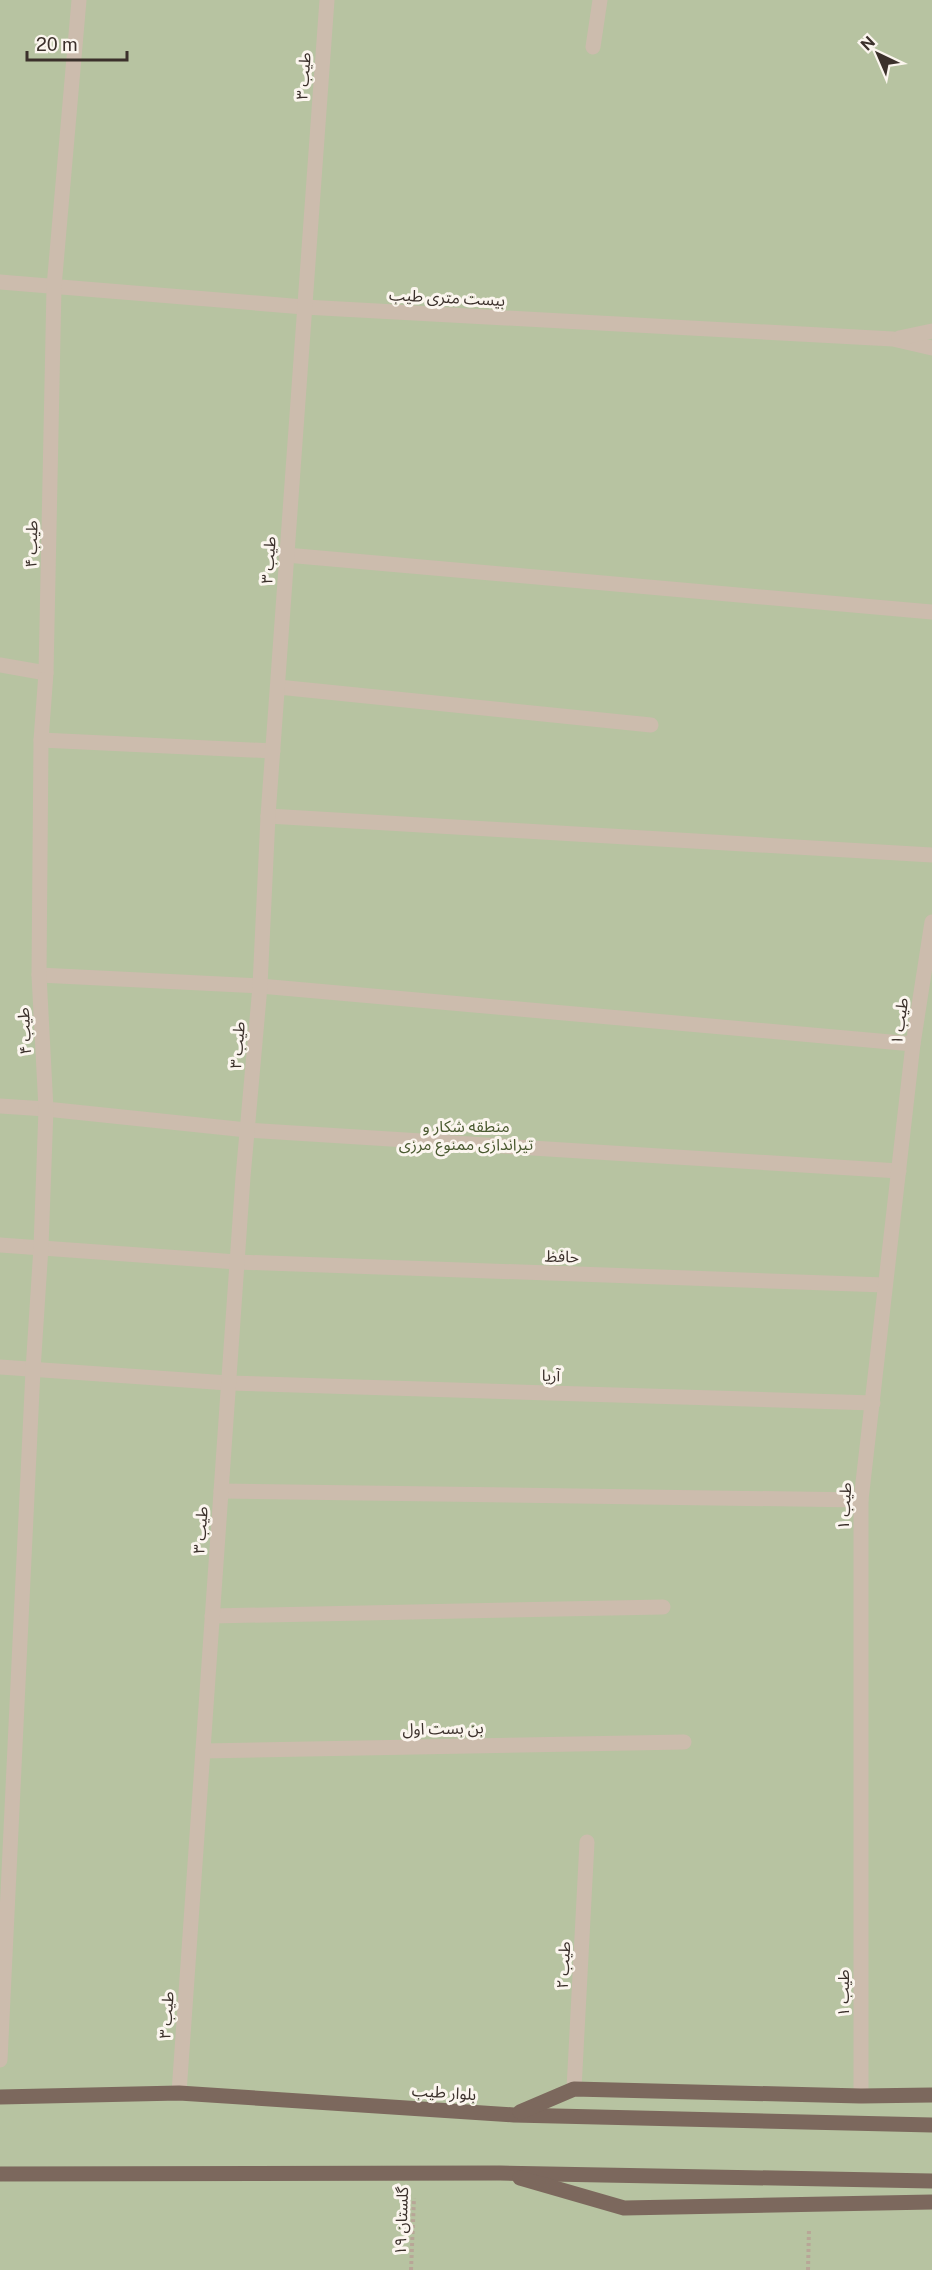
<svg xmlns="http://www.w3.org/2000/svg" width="932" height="2270" font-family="'Public Sans','Noto Sans Arabic',sans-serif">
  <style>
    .green { fill: #b7c3a1 }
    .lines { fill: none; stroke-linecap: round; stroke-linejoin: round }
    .path { stroke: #b8a697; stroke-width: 4; stroke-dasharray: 3 3; stroke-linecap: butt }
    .minor { stroke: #ccbcad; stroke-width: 15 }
    .major { stroke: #7c685d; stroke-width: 15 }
    .labels { text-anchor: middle; stroke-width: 6; stroke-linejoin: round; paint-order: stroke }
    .street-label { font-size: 16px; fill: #3b302b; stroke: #fbf5ee }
    .park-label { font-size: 16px; fill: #49592f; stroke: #fbf5ee }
  </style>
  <rect width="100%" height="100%" fill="#f4ebe1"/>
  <rect class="green" x="0" y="0" width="932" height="2270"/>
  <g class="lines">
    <g class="path">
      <path d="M411,2270L414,2198"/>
      <path d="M808,2270L809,2229"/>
    </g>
    <g class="minor">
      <path d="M593,47L600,0"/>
      <path d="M0,282L304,307L893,339L932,348"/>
      <path d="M899,338L932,331"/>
      <path d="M286,555L932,612"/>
      <path d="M0,665L46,673"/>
      <path d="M278,687L651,725"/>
      <path d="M41,740L273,751"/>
      <path d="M268,816L932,855"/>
      <path d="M39,975L260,986L913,1044"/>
      <path d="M0,1106L46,1109L247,1130L899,1171"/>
      <path d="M0,1245L237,1262L885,1285"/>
      <path d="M0,1367L228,1383L873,1403"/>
      <path d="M221,1491L861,1500"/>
      <path d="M212,1616L663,1607"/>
      <path d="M203,1751L684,1742"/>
      <path d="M0,2060L33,1370L41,1247L46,1109L39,975L41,740L46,673L54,287L79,0"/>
      <path d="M574,2089L587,1842"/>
      <path d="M179,2093L243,1177L260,986L268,816L327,0"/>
      <path d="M861,2096V1500L913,1044L932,922"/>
    </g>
    <g class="major">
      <path d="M0,2097L179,2093L514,2115L932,2125"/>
      <path d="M520,2112L574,2089L861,2096L932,2095"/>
      <path d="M0,2174L500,2173L932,2181"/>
      <path d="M520,2178L624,2208L932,2202"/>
    </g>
  </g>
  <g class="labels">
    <g class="street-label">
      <text transform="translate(303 76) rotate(-86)" y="6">طیب ۳</text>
      <text transform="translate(447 297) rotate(3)" y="6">بیست متری طیب</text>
      <text transform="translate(31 544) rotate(-89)" y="6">طیب ۴</text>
      <text transform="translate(268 560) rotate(-86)" y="6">طیب ۳</text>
      <text transform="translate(899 1021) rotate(-82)" y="6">طیب ۱</text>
      <text transform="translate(24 1031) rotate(-93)" y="6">طیب ۴</text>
      <text transform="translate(237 1045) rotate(-85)" y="6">طیب ۳</text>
      <text transform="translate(562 1256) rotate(2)" y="6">حافظ</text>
      <text transform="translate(551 1375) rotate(2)" y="6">آریا</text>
      <text transform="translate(844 1506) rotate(-87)" y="6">طیب ۱</text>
      <text transform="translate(200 1530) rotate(-86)" y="6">طیب ۳</text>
      <text transform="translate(443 1728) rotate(-1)" y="6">بن بست اول</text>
      <text transform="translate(563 1965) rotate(-87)" y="6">طیب ۲</text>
      <text transform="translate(843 1993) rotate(-90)" y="6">طیب ۱</text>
      <text transform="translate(166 2015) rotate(-86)" y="6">طیب ۳</text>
      <text transform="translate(444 2092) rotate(4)" y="6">بلوار طیب</text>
      <text transform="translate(401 2221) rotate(-88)" y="6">گلستان ۱۹</text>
    </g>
    <g class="park-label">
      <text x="466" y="1132">منطقه شکار و<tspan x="466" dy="18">تیراندازی ممنوع مرزی</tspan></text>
    </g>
  </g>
  <g transform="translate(878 54) rotate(316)" stroke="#fbf5ee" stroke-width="4.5" paint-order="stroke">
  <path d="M0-4.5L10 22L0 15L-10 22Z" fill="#3b302b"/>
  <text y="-9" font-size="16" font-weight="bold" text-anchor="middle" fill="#3b302b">N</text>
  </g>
  <path d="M27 51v9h100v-9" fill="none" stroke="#3b302b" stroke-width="3"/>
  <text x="36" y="51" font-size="18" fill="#3b302b" stroke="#fbf5ee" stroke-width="4.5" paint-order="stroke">20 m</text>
</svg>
